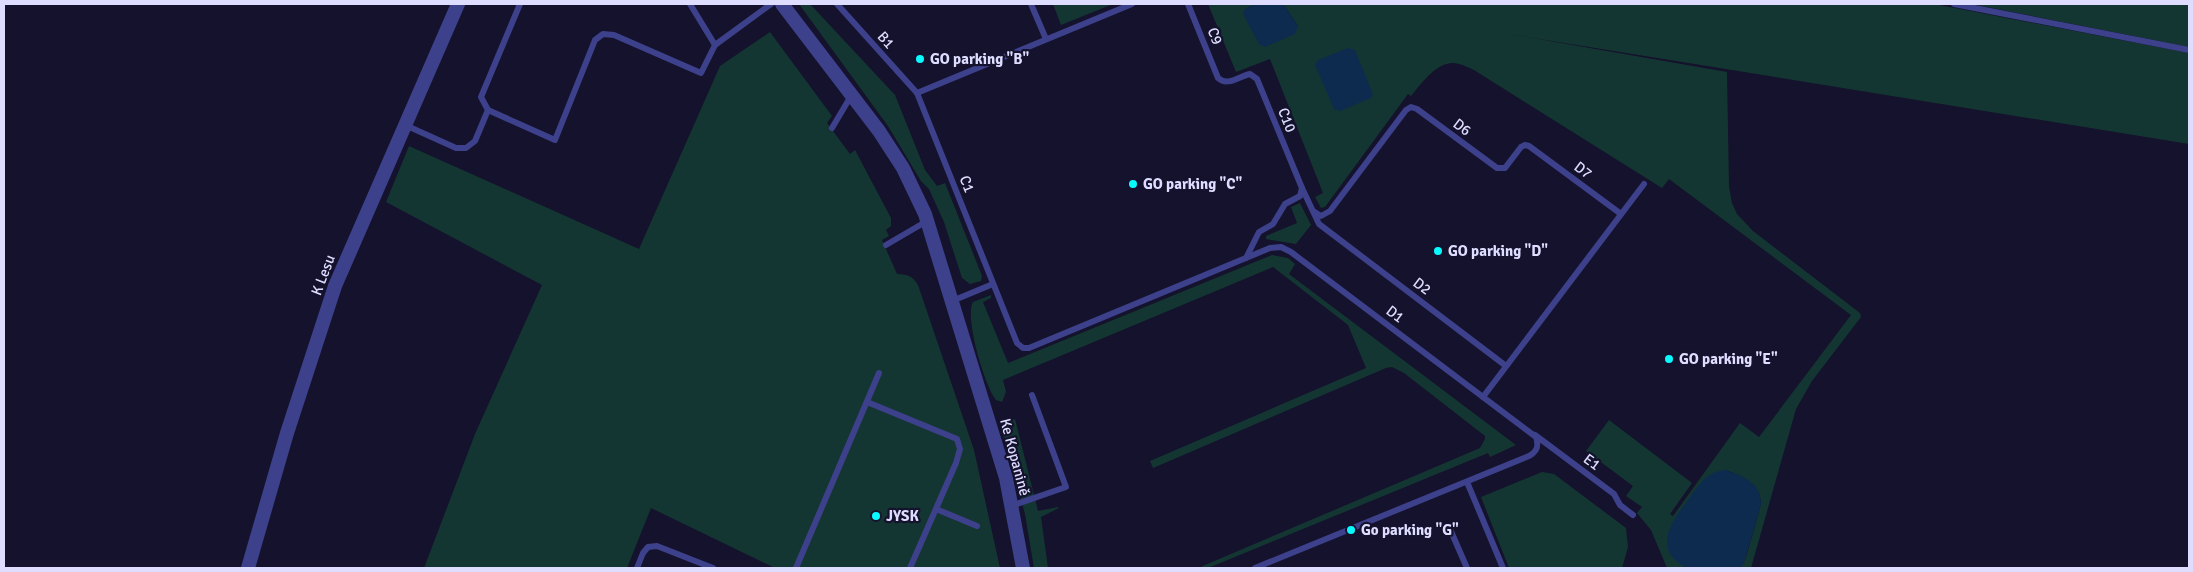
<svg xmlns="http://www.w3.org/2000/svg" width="2193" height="572" font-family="Signika,sans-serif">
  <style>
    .green { fill: #143632 }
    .water { fill: #0d2b4f }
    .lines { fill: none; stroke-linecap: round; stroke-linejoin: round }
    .service { stroke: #3d408b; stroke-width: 6 }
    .tertiary { stroke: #3d408b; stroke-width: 14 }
    .poi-dot { fill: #09fafe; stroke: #14122c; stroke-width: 2 }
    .labels { text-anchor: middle; stroke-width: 4.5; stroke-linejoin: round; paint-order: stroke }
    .street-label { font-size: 15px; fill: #deddff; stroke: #14122c }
    .poi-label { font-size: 15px; font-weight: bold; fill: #deddff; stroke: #14122c; text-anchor: start }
  </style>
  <rect width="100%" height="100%" fill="#14122c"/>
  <g class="green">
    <path d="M799,4H810L895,95L925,170L937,186L945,183L982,276L981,281L970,284L962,278L944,222L929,189L921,181L888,126Z"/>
    <path d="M1053,4H1113L1061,25Z"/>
    <path d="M1208,4H1256L1245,9L1298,26L1283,4H1934L2189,53V144L1509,34L1727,72L1729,187L1732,203L1737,214L1753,231L1860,313L1861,317L1812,381L1796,409L1751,568H1740L1746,557L1761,504C1761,483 1742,476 1725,470L1684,567L1687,568H1667L1651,530L1637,513L1642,507L1626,496L1633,486L1586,451L1609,420L1692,483L1670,514L1673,516L1740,423L1759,437L1851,315L1669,179L1662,188L1474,70C1469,68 1464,65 1459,64C1439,58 1422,83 1411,96L1408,94L1325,207L1321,208L1315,197L1323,193L1270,59L1236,72Z"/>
    <path d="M1972,4H2189V47Z"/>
    <path d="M770,32L832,116L827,123L850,154L855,150L891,218V226L886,230L889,236L882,240L897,274C908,275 912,275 918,285L974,450L1000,568H775L651,508L627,568H424L475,434L542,285L386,202L409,146L639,249L720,66Z"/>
    <path d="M1300,203L1311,225L1296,244L1266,239V236L1297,223L1291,207Z"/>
    <path d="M1272,255L1288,258L1295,264L1289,274L1516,445L1490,457L1488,453L1208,568H1198L1480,448L1485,439V436L1404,373L1392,367L1386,368L1153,468L1150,461L1366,368L1348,325L1273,267L1003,380L1006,392L1002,402L996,400C985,387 964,317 973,302L991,295V298L983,302L1008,363Z"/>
    <path d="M1015,419L1038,511L1058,507L1059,508L1041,517L1048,568H1034L1025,514L1001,428L1003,424Z"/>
    <path d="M1542,472L1554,474L1626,528L1628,547L1622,568H1509L1481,497Z"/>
  </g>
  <g class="water">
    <path d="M1256,4H1283L1298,26L1295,34L1265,47L1259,44L1243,14L1245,9Z"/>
    <path d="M1348,48L1355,50L1373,94L1371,98L1340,111L1334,109L1315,65L1318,60Z"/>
    <path d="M1725,470C1742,476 1761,482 1761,504L1744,563L1740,568H1687C1652,550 1670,523 1688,500C1698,486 1706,472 1725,470Z"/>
  </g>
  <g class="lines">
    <g class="service">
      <path d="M520,4L481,97L488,110L555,140L595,40L603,34L614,35L701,73L715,45L771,4"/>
      <path d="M690,4L715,45"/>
      <path d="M837,4L917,93L1017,343L1023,348H1029L1270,248L1281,247L1291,252L1536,437C1539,446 1537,452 1529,456L1255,568"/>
      <path d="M1031,4L1046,39"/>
      <path d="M1188,4L1218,78C1228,87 1239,76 1250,74L1257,79L1302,188L1319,224L1506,366"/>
      <path d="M1954,4L2189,50"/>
      <path d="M917,93L1132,4"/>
      <path d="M405,125L456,148H466L475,141L488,110"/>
      <path d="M832,128L851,96"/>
      <path d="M1313,211L1321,216L1330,211L1406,110L1411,107L1417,109L1497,168H1505L1521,147L1525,145L1529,146L1621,214"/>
      <path d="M886,245L927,221"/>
      <path d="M1246,258L1259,232L1273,224L1285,204L1300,196L1302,188"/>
      <path d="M952,301L993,284"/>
      <path d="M1483,397L1644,184"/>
      <path d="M867,402L957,439L960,449L956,463L910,568"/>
      <path d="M1535,435L1614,494L1620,505L1633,515"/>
      <path d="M1467,482L1503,568"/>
      <path d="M1011,506L1066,487L1032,395"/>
      <path d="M936,509L977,526"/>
      <path d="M1450,529L1467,568"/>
      <path d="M637,568L643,553L648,547L657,546L713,568"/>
      <path d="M796,568L879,373"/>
    </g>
    <g class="tertiary">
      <path d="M782,4L879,131L903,168L925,214L1006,478L1023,568"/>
      <path d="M248,568L287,433L335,286L458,4"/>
    </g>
  </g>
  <g class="poi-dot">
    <circle cx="920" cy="59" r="5"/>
    <circle cx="1133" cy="184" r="5"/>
    <circle cx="1438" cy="251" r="5"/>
    <circle cx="1669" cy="359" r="5"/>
    <circle cx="876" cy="516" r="5"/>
    <circle cx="1351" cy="530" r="5"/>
  </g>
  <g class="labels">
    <g class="street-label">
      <text transform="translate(1215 36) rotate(68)" y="5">C9</text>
      <text transform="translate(886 40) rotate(48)" y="5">B1</text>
      <text transform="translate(1287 120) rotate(68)" y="5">C10</text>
      <text transform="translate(1462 127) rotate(37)" y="5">D6</text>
      <text transform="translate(1583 170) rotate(37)" y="5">D7</text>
      <text transform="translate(967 184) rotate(68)" y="5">C1</text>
      <text transform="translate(323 275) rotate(-69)" y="5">K Lesu</text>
      <text transform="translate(1422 286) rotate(37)" y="5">D2</text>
      <text transform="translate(1395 314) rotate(37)" y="5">D1</text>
      <text transform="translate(1015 457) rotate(75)" y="5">Ke Kopanině</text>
      <text transform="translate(1592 462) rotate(37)" y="5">E1</text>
    </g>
    <g class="poi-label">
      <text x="930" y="64">GO parking "B"</text>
      <text x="1143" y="189">GO parking "C"</text>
      <text x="1448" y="256">GO parking "D"</text>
      <text x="1679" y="364">GO parking "E"</text>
      <text x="886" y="521">JYSK</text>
      <text x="1361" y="535">Go parking "G"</text>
    </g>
  </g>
  <rect width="2193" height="572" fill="none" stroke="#deddff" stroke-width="10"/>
</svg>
